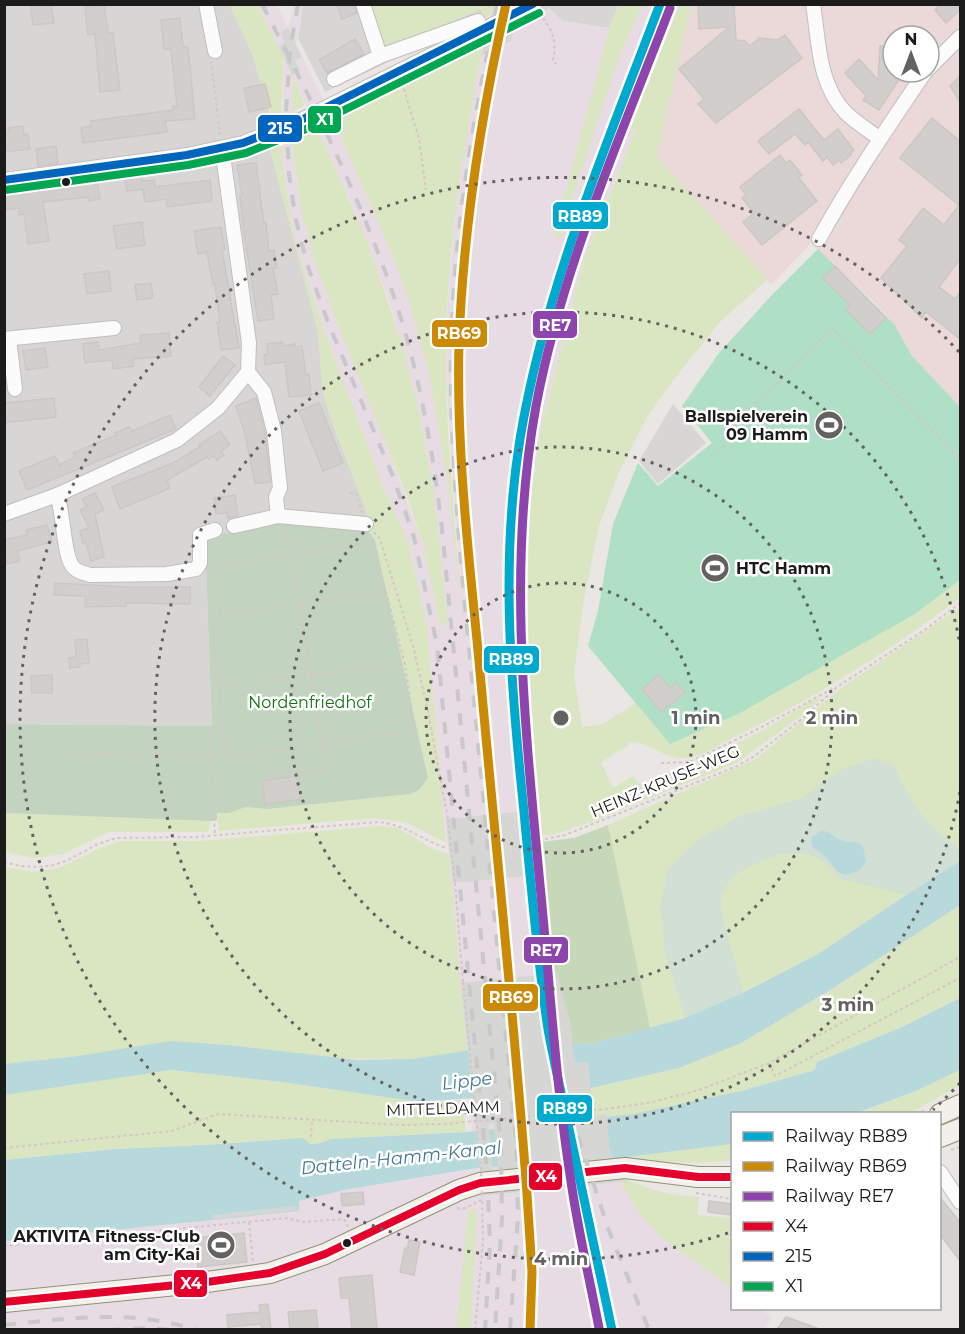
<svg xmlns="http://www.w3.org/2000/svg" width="965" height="1334" font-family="Montserrat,sans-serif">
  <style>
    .residential { fill: #d8d6d5 }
    .commercial { fill: #ebd9da; fill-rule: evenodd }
    .industrial { fill: #e7dbe4; fill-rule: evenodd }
    .grass { fill: #dae6c2 }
    .forest { fill: #c7d7b9 }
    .wetland { fill: #d1dfd5 }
    .cemetery { fill: #c2d3c0 }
    .pitch { fill: #afdfc4 }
    .water { fill: #b7d9dc }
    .pier { fill: #d6d6d4; fill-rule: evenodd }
    .building { fill: #d1cecc; stroke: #ccc7c4; stroke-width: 1.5 }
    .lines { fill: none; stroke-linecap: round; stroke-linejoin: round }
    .street-casing { stroke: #c0bfbe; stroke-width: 16 }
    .secondary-casing { stroke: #92907c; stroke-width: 22 }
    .path { stroke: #d5c5c5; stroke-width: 2; stroke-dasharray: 3 3; stroke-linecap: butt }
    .street { stroke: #fcfbfb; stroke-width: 14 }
    .secondary { stroke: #f2f0e8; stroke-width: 20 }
    .rail { stroke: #c9c8c8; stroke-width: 4; stroke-dasharray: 12 12; stroke-linecap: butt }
    .path-bridge { stroke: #d5c5c5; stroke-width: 2; stroke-dasharray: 3 3; stroke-linecap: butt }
    .bus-1-casing { stroke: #fff; stroke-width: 12 }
    .bus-2-casing { stroke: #fff; stroke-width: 12 }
    .bus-3-casing { stroke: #fff; stroke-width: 12 }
    .bus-1 { stroke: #e4002b; stroke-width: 8 }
    .bus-2 { stroke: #0065bd; stroke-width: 8 }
    .bus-3 { stroke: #00a651; stroke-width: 8 }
    .rail-1-casing { stroke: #fff; stroke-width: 14 }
    .rail-2-casing { stroke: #fff; stroke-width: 14 }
    .rail-3-casing { stroke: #fff; stroke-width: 14 }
    .rail-1 { stroke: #00a9ce; stroke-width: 9 }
    .rail-2 { stroke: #cb8a05; stroke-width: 9 }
    .rail-3 { stroke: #8e44ad; stroke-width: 9 }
    .ring { fill: none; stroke: #636261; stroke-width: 3; stroke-dasharray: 3 6 }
    .bus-dot { fill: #1b1b1b; stroke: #fff; stroke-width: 2 }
    .labels { text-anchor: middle; stroke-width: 5; stroke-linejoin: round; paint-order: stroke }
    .poi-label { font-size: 16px; font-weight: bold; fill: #1b1b1b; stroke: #fff; text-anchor: end }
    .park-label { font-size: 16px; fill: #13730f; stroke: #fff }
    .street-label { font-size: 16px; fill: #1b1b1b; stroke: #fff }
    .water-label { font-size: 18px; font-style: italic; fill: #467897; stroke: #fff }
    .centre { fill: #636261; stroke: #fff; stroke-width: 3 }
    .ring-label { font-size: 18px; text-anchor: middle; font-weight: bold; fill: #636261; stroke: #fff; stroke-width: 5; stroke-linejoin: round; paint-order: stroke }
    .line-badge { stroke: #fff; stroke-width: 2 }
    .badge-label { font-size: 16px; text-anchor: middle; font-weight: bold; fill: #fff }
  </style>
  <rect width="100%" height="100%" fill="#e9e6e3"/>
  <g class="residential">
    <path d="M5,5H230L253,56L272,121L281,117L282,140L269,143L318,332L323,392L331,419L367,513V529L205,540L212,726L5,724Z"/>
    <path d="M303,5H379L371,8L385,49L481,9L484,17L325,92L298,38Z"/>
    <path d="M520,5H618L609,28L563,21L516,24Z"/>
    <path d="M673,404L706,443L658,484L639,461Z"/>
  </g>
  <path class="commercial" d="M691,5H960V407L912,356L894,324L875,303L811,243L771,285L657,157ZM893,36H929V72H893Z"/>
  <path class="industrial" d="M257,5H277L288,27L294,5H303L296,44L332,117L393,256L410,305L429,375L448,485L461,597L446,372L448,300L455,214L467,126L481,56L511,41L516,24L549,8L563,21L609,28L554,236L618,60L642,5H667L621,124L635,131L583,262L543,421L524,542L522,638L545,875L615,1173L640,1215L662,1238L732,1288V1308L760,1309L772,1317L764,1330L5,1329L4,1241L299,1211V1201L344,1190L475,1169L450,863L441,793L427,627L407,539L381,481L324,330L302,263L291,218L282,162L284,57ZM293,77L352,204L389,300L401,340L424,548L379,425L335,318L312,253L301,209L291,140Z"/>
  <g class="grass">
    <path d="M379,4L494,5L491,15L484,17L481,9L385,50L370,8Z"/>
    <path d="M230,5H257L284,57L281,117L272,121L253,56Z"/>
    <path d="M618,5H642L618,60L559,239L554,236L609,28Z"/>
    <path d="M667,5H691L657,157L768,279L721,321L677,375L647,417L619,472L599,526L583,604L574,675L582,727L603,724L636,703L670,744L740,713L915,614L960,580V598C889,651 814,699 734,737C720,744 703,756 688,758C662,761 654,741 627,742L629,745L601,762L613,788L633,776L640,784C683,770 725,750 765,729C781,721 805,701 821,698L804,714L738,762L591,822L559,833L541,836L522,638L524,542L543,421L583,262L635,131L621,124Z"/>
    <path d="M484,40C463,149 444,262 446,373C447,457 457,540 463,623L448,485L429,375L410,305L393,256L332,117Z"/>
    <path d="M293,76L305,105L291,112Z"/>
    <path d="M316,125L366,238L401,340L420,417L433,487L448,625H440L424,548L408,499L335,318L312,253L301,209L291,137Z"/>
    <path d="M282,140V162L291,218L302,263L324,330L381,481L407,539L427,627L446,843L408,823L376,818L219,831L217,813H229L246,807L267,809L410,794L428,778L375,540L367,529V513L331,419L323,392L318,332L268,143Z"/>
    <path d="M960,607V861L906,895L818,954L743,992L685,1018L650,1028L608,825L756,759L840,689Z"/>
    <path d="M5,813L211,821L208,832H109L63,854L34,858L5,852Z"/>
    <path d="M380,826L398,828L433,849L449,854L467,1052L412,1059L78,1056L5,1064V867L35,872L59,868L98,849L120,841H200Z"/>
    <path d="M960,905V998L902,1027L817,1062L815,1070C744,1090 666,1114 593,1118L582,1090L679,1068L835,987Z"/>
    <path d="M171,1070L282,1082L419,1102L461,1100L466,1132L331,1139L321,1143L309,1144L251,1141L205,1145L116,1149L5,1160L4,1095Z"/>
    <path d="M960,1070V1085L911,1113L857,1114L916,1091Z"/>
    <path d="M732,1144V1160C695,1166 657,1160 619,1161V1158Z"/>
    <path d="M615,1173C641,1189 669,1195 699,1197L697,1215L732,1218V1288L662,1238L640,1215Z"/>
    <path d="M477,1208L471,1329H456L468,1211Z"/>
  </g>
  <path class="forest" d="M608,825L650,1028L590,1044L569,1042L554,974L541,842L574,838Z"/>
  <path class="wetland" d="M874,758L893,764C911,804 925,824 960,849V861L906,895L841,879L825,863L809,854H781L749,867L732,877L721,895L723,919L743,992L685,1018L665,952L660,907L668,869L699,839L740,816L802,798L842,769Z"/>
  <path class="cemetery" d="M289,522L367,529L375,540L428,778L419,790L410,794L267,809L246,807L229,813H217V820L211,821L5,813V724L212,726L205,540L211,536Z"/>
  <path class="pitch" d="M818,249L894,324L912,356L960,407V580L915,614L740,713L670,744L588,646L598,611L613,524L638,463L658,486L712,443L682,406L719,353L771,296Z"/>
  <g class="water">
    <path d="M820,831C831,831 829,834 838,839C847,843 855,840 863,846L866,861L859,871L845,875L838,872L827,858L814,848L811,843V838Z"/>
    <path d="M960,861V905L835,987L741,1043L679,1068L582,1090L419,1102L282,1082L171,1070L5,1095L4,1064L78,1056L171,1041L227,1045L357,1060L412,1059L516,1043L569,1042L590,1044L685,1018L744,992L818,954L906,895Z"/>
    <path d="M960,998V1070L916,1091L857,1113L732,1114V1144L619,1158L477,1168L344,1190L299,1201V1211L5,1241L4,1160L116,1149L205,1145L303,1138L310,1144L321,1143L331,1139L466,1132L633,1114L741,1091L815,1070L817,1062L902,1027Z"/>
  </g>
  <g class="pier">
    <path d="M494,5H520L511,41L481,56Z"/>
    <path d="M288,28L302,57L295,60L300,71L292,75L279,46L285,42L280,32Z"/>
    <path d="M540,810L547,874L453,883L446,819Z"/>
    <path d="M557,973L571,1025L573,1051L576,1063L588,1062L593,1111L595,1116L607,1114L609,1148L615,1160H620L626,1181L480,1196V1169L461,983ZM494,1123L498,1170H493L488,1124Z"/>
    <path d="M297,1206L298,1210L213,1219L212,1215Z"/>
  </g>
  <g class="building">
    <path d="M30,4H51L54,23L33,25Z"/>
    <path d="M104,4L108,33H113L120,90L100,92L95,34L88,35L85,7Z"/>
    <path d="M337,4H354L357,13L342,19Z"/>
    <path d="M698,4H734L736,40L745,41L750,46L759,38L778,40L785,35L802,58L716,123L698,104L704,99L679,69L729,27L699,29Z"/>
    <path d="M941,4H960V10L946,23L935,10Z"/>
    <path d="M180,18L183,47H188L195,119L165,121L167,132L83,143L81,128L91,126V121L173,110V106H177L171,49H164L161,20Z"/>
    <path d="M355,39L364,54L327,73L319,60Z"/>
    <path d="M880,46H893V72H904L879,110L863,100L866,96L845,73L859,59L878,80Z"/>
    <path d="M960,76V102L950,86Z"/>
    <path d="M265,84L271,107L249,112L244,88Z"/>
    <path d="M799,109L824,140L838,129L854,150L850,154L851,155L841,163L839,160L833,165L827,157L823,161L808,142L805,145L795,134L769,154L758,141Z"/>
    <path d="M932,118L960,141V259L939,287L955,299L960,293V339L926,312L922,318L881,278L907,246L899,240L923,208L944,225L959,205L900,158Z"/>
    <path d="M23,126L24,135L28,134L30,149L4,152V132H9L8,128Z"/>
    <path d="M56,146L58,163L38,166L36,149Z"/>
    <path d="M780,155L786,163L790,160L802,175L799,178L817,201L762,245L743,222L754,213L742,198L746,195L740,187Z"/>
    <path d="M256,163L264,223H266L269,251L274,250L277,268H273L278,294L271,295L274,319L258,321L243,226L240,196H242L237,165Z"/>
    <path d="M141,172L142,181L154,180L155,187L210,180L212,201L167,207L166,199L145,202L143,189L127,191L124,174Z"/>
    <path d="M97,179L100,199L89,201L88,197L43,202L49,241L28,244L24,214L19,215V208L7,210L4,190Z"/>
    <path d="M142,222L145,245L117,249L113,226Z"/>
    <path d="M221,227L225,249L222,250L239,348L221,350L217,322H220L215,284L213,285L207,252L198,254L194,231Z"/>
    <path d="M835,266L886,318L870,334L845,309L850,305L823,278Z"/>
    <path d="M109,271L111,291L87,294L84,274Z"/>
    <path d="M151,283L153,298L137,300L135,285Z"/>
    <path d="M169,333L171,356L133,359L134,366L113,369L112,360L85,363L83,344L98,342L99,350L141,343L140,335Z"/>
    <path d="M282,342L283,346L295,344V347L302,346L306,375L309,374L311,395L289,397L285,362L265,365L264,355L268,354L267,344Z"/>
    <path d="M45,348L48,367L26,370L23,351Z"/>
    <path d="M223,356L235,365L210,396L199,387Z"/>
    <path d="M54,398L56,417L4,423V403Z"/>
    <path d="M256,398L265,433L270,482L255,484L245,434L236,406Z"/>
    <path d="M319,403L343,463L323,471L299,411Z"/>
    <path d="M170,415L176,429L27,490L19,471L55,456L59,465L75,457L73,453L117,435L115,433L129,427L132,431Z"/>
    <path d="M220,431L230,445L221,451L224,455L217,460L214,456L209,459L207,457L167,480L170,488L120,509L112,487L175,462L200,447L199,445Z"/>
    <path d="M95,493L104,510L95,514L104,557L91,561L86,543L83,544L80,531L89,528L80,510L87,507L82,499Z"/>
    <path d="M235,495L238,516L228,518L227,513L216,514L214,498Z"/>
    <path d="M47,525L52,542L17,551L20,561L7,564L4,540L27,535L26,530Z"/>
    <path d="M55,583L126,587H190V604L126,603V606L85,607L86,596L54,595Z"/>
    <path d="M87,639L89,663L80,664V667L70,668L69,658L76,657L75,640Z"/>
    <path d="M52,675V693H32L31,676Z"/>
    <path d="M659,675L670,688L677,683L685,693L661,712L642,689Z"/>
    <path d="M297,776L301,799L265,804L262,781Z"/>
    <path d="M363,1192L364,1204L342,1206L341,1194Z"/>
    <path d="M939,1196L960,1222V1261L939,1233Z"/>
    <path d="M709,1201L732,1204V1215L708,1212Z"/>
    <path d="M244,1233L247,1262L198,1267L195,1238Z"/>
    <path d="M409,1240L420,1242L414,1275L400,1272L405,1248L407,1249Z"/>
    <path d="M372,1275L377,1329H352L349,1298H341L339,1278Z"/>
    <path d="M268,1304L271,1329H262L261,1324L228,1327L227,1315L260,1312L259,1305Z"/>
    <path d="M316,1310L318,1329H290L288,1312Z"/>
    <path d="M786,1317L817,1328L816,1329H777Z"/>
  </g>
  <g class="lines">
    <g class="street-casing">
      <g id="street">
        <path d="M206,4L215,51"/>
        <path d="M363,4L380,56"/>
        <path d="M813,4C819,42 818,83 845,112C855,122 868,130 879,138"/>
        <path d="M929,68L960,37"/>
        <path d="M334,79L380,56L478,21L482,31"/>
        <path d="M4,180L187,155L243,143L301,120L534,4"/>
        <path d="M819,239C851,181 888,127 925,72"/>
        <path d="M4,339L114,328"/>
        <path d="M9,339L15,389"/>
        <path d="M248,372L264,392L274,431L280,488L276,497L278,516"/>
        <path d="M57,495C64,513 63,555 73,567C77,572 84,573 90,575L167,574L196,569L200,563V535L215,530"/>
        <path d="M4,514L57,495L177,440L218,408L248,372L249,343L222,148"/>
        <path d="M234,526L278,516L366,524"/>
        <path d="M940,1172L960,1202"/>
      </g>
    </g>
    <g class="secondary-casing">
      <g id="secondary">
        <path d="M940,1114L960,1105"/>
        <path d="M940,1137L960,1129"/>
        <path d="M4,1302L207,1282L270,1273L325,1254L459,1190L480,1183L625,1168L698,1177H732"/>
      </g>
    </g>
    <g class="path">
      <path d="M540,13C551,31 558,38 553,60L556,64"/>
      <path d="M211,61L220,136"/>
      <path d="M402,83L419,138L426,190"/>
      <path d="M833,326L832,329L960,459"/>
      <path d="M718,451L737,434L732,428L832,329"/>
      <path d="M350,493H356L362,512"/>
      <path d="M374,532L380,539L413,646L427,707L448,819"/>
      <path d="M368,544L385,591L220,616L216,565Z"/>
      <path d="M220,616L213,618L225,757"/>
      <path d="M220,686L405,664L386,592"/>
      <path d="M209,728L215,836"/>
      <path d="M264,751L267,775L327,769L287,530"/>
      <path d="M68,754L225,757L414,730L405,664"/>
      <path d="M661,763L690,762L758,729L834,688"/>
      <path d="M545,839L565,835L735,767L753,757L803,718L837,687L926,629L960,603"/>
      <path d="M4,862L20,866L40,867L54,865L66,861L98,844L116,838L195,837L378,822C407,825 420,839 446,848"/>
      <path d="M455,883L463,982"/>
      <path d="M769,1063L775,1076L960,978"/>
      <path d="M916,1114L925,1110"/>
      <path d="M311,1137L312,1121"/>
      <path d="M4,1148L172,1131L218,1114L401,1125L444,1124L607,1109L653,1102L699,1090L769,1063L960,957"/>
      <path d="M951,1150L960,1147"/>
      <path d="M696,1193L732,1199"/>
      <path d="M457,1208L463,1209L482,1200"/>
      <path d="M249,1222L253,1261"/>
      <path d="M4,1246L286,1218L304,1222L344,1219L348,1227"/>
      <path d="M475,1330L483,1240L482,1198"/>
    </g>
    <use href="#street" class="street"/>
    <use href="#secondary" class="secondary"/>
    <g class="rail">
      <path d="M262,4C316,109 370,216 404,328C423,394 434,461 442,529L501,1146L502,1218L495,1330"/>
      <path d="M298,4L290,50L286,112L289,174L295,216L307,264L329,325L392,474L414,537L437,645L487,1171L490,1243L485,1330"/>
      <path d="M498,4C476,102 459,200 453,301C447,388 454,477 461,564L516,1144L518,1217L510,1330"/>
      <path d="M568,1125L586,1245L605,1330"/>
      <path d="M578,1136L609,1231L649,1330"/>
      <path d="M4,1325C72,1318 131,1309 197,1330"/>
      <path d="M109,1330L147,1328L172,1330"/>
    </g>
    <g class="path-bridge">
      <path d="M448,819L455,883"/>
      <path d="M463,982L481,1169L482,1196"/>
    </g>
    <g class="bus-1-casing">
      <path id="bus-1" d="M4,1302L207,1282L270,1273L325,1254L459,1190L480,1183L625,1168L698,1177H732"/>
    </g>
    <g class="bus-2-casing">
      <path id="bus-2" d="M4,180L187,155L243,143L301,120L533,4"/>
    </g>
    <g class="bus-3-casing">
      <path id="bus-3" d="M5,190L188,165L246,153L306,129L539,13"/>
    </g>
    <use href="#bus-1" class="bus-1"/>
    <use href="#bus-2" class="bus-2"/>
    <use href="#bus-3" class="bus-3"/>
    <g class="rail-1-casing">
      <path id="rail-1" d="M612,1330C598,1263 583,1196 569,1129C562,1096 554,1063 548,1029C536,951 530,871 522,792C510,675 501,556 520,439C545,288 606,147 660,4"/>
    </g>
    <g class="rail-2-casing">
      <path id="rail-2" d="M506,4C481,116 463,229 459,343C456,450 469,556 479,661C495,839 514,1016 527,1194L532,1272L530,1330"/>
    </g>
    <g class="rail-3-casing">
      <path id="rail-3" d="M599,1328C590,1281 579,1235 572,1188C556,1088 550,986 540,885C525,726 507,564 536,406C562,268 620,138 670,8"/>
    </g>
    <use href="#rail-1" class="rail-1"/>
    <use href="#rail-2" class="rail-2"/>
    <use href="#rail-3" class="rail-3"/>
  </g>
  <g class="ring">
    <circle cx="561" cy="718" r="135"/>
    <circle cx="561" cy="718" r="271"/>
    <path d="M960 792A406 406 0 1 1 960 644"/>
    <path d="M960 1083A541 541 0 0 1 933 1110M728 1233A541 541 0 1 1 960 353"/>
  </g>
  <defs>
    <g id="stadium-disc" transform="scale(1.5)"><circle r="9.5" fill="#636261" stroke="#fff"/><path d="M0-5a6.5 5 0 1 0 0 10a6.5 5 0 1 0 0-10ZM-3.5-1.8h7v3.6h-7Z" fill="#fff"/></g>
  </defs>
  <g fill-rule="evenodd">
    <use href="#stadium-disc" x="829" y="425"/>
    <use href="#stadium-disc" x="715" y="568"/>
    <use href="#stadium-disc" x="221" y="1245"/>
  </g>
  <g class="bus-dot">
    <circle cx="66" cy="182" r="5"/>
    <circle cx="347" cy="1243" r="5"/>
  </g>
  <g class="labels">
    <g class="poi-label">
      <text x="808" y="422">Ballspielverein<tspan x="808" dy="18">09 Hamm</tspan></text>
      <text x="736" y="574" text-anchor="start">HTC Hamm</text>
      <text x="200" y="1242">AKTIVITA Fitness-Club<tspan x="200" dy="18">am City-Kai</tspan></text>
    </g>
    <g class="park-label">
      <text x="310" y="708">Nordenfriedhof</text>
    </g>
    <g class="street-label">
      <text transform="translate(665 781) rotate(-23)" y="6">HEINZ-KRUSE-WEG</text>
      <text transform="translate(443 1108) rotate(-2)" y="6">MITTELDAMM</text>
    </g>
    <g class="water-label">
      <text transform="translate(467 1081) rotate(-7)" y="6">Lippe</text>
      <text transform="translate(401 1158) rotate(-6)" y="6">Datteln-Hamm-Kanal</text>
    </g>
  </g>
  <circle cx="561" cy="718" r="9" class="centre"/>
  <g class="ring-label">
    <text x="696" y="724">1 min</text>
    <text x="832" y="724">2 min</text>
    <text x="848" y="1011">3 min</text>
    <text x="561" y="1265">4 min</text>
  </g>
  <g class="line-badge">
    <rect x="307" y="105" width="35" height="29" rx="6" fill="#00a651"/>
    <rect x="257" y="114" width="46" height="29" rx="6" fill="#0065bd"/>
    <rect x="552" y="201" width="57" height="29" rx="6" fill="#00a9ce"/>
    <rect x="532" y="310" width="46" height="29" rx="6" fill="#8e44ad"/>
    <rect x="431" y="319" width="57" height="29" rx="6" fill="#cb8a05"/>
    <rect x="483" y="645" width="57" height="29" rx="6" fill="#00a9ce"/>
    <rect x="523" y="936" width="46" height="28" rx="6" fill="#8e44ad"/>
    <rect x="482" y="983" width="57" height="29" rx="6" fill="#cb8a05"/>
    <rect x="536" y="1094" width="57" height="29" rx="6" fill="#00a9ce"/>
    <rect x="528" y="1162" width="35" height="29" rx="6" fill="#e4002b"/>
    <rect x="173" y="1269" width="35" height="29" rx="6" fill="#e4002b"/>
  </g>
  <g class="badge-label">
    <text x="325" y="125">X1</text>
    <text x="280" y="134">215</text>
    <text x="580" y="222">RB89</text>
    <text x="555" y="331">RE7</text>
    <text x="459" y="339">RB69</text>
    <text x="511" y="665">RB89</text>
    <text x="546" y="956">RE7</text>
    <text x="511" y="1003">RB69</text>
    <text x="565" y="1114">RB89</text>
    <text x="546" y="1182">X4</text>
    <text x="191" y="1289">X4</text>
  </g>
  <rect width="965" height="1334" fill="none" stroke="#1b1b1b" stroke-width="12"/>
  <rect x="731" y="1112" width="210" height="198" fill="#ffffff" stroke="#a4a4a4" stroke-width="1.5"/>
  <rect x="743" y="1132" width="30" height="9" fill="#00a9ce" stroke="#a4a4a4" stroke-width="1.5"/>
  <text x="785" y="1142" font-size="18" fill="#1b1b1b">Railway RB89</text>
  <rect x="743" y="1162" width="30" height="9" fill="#cb8a05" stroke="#a4a4a4" stroke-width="1.5"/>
  <text x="785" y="1172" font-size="18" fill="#1b1b1b">Railway RB69</text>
  <rect x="743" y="1192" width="30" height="9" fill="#8e44ad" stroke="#a4a4a4" stroke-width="1.5"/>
  <text x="785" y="1202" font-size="18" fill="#1b1b1b">Railway RE7</text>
  <rect x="743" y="1222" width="30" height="9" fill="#e4002b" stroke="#a4a4a4" stroke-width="1.5"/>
  <text x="785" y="1232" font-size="18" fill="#1b1b1b">X4</text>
  <rect x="743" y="1252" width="30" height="9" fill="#0065bd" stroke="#a4a4a4" stroke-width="1.5"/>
  <text x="785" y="1262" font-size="18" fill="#1b1b1b">215</text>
  <rect x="743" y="1282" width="30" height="9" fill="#00a651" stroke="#a4a4a4" stroke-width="1.5"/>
  <text x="785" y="1292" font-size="18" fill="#1b1b1b">X1</text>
  <g transform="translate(911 54)"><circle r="28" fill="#ffffff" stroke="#a4a4a4" stroke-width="1.5"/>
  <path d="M0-4.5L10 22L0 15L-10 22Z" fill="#636261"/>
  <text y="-9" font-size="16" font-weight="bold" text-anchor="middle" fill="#1b1b1b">N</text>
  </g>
</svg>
